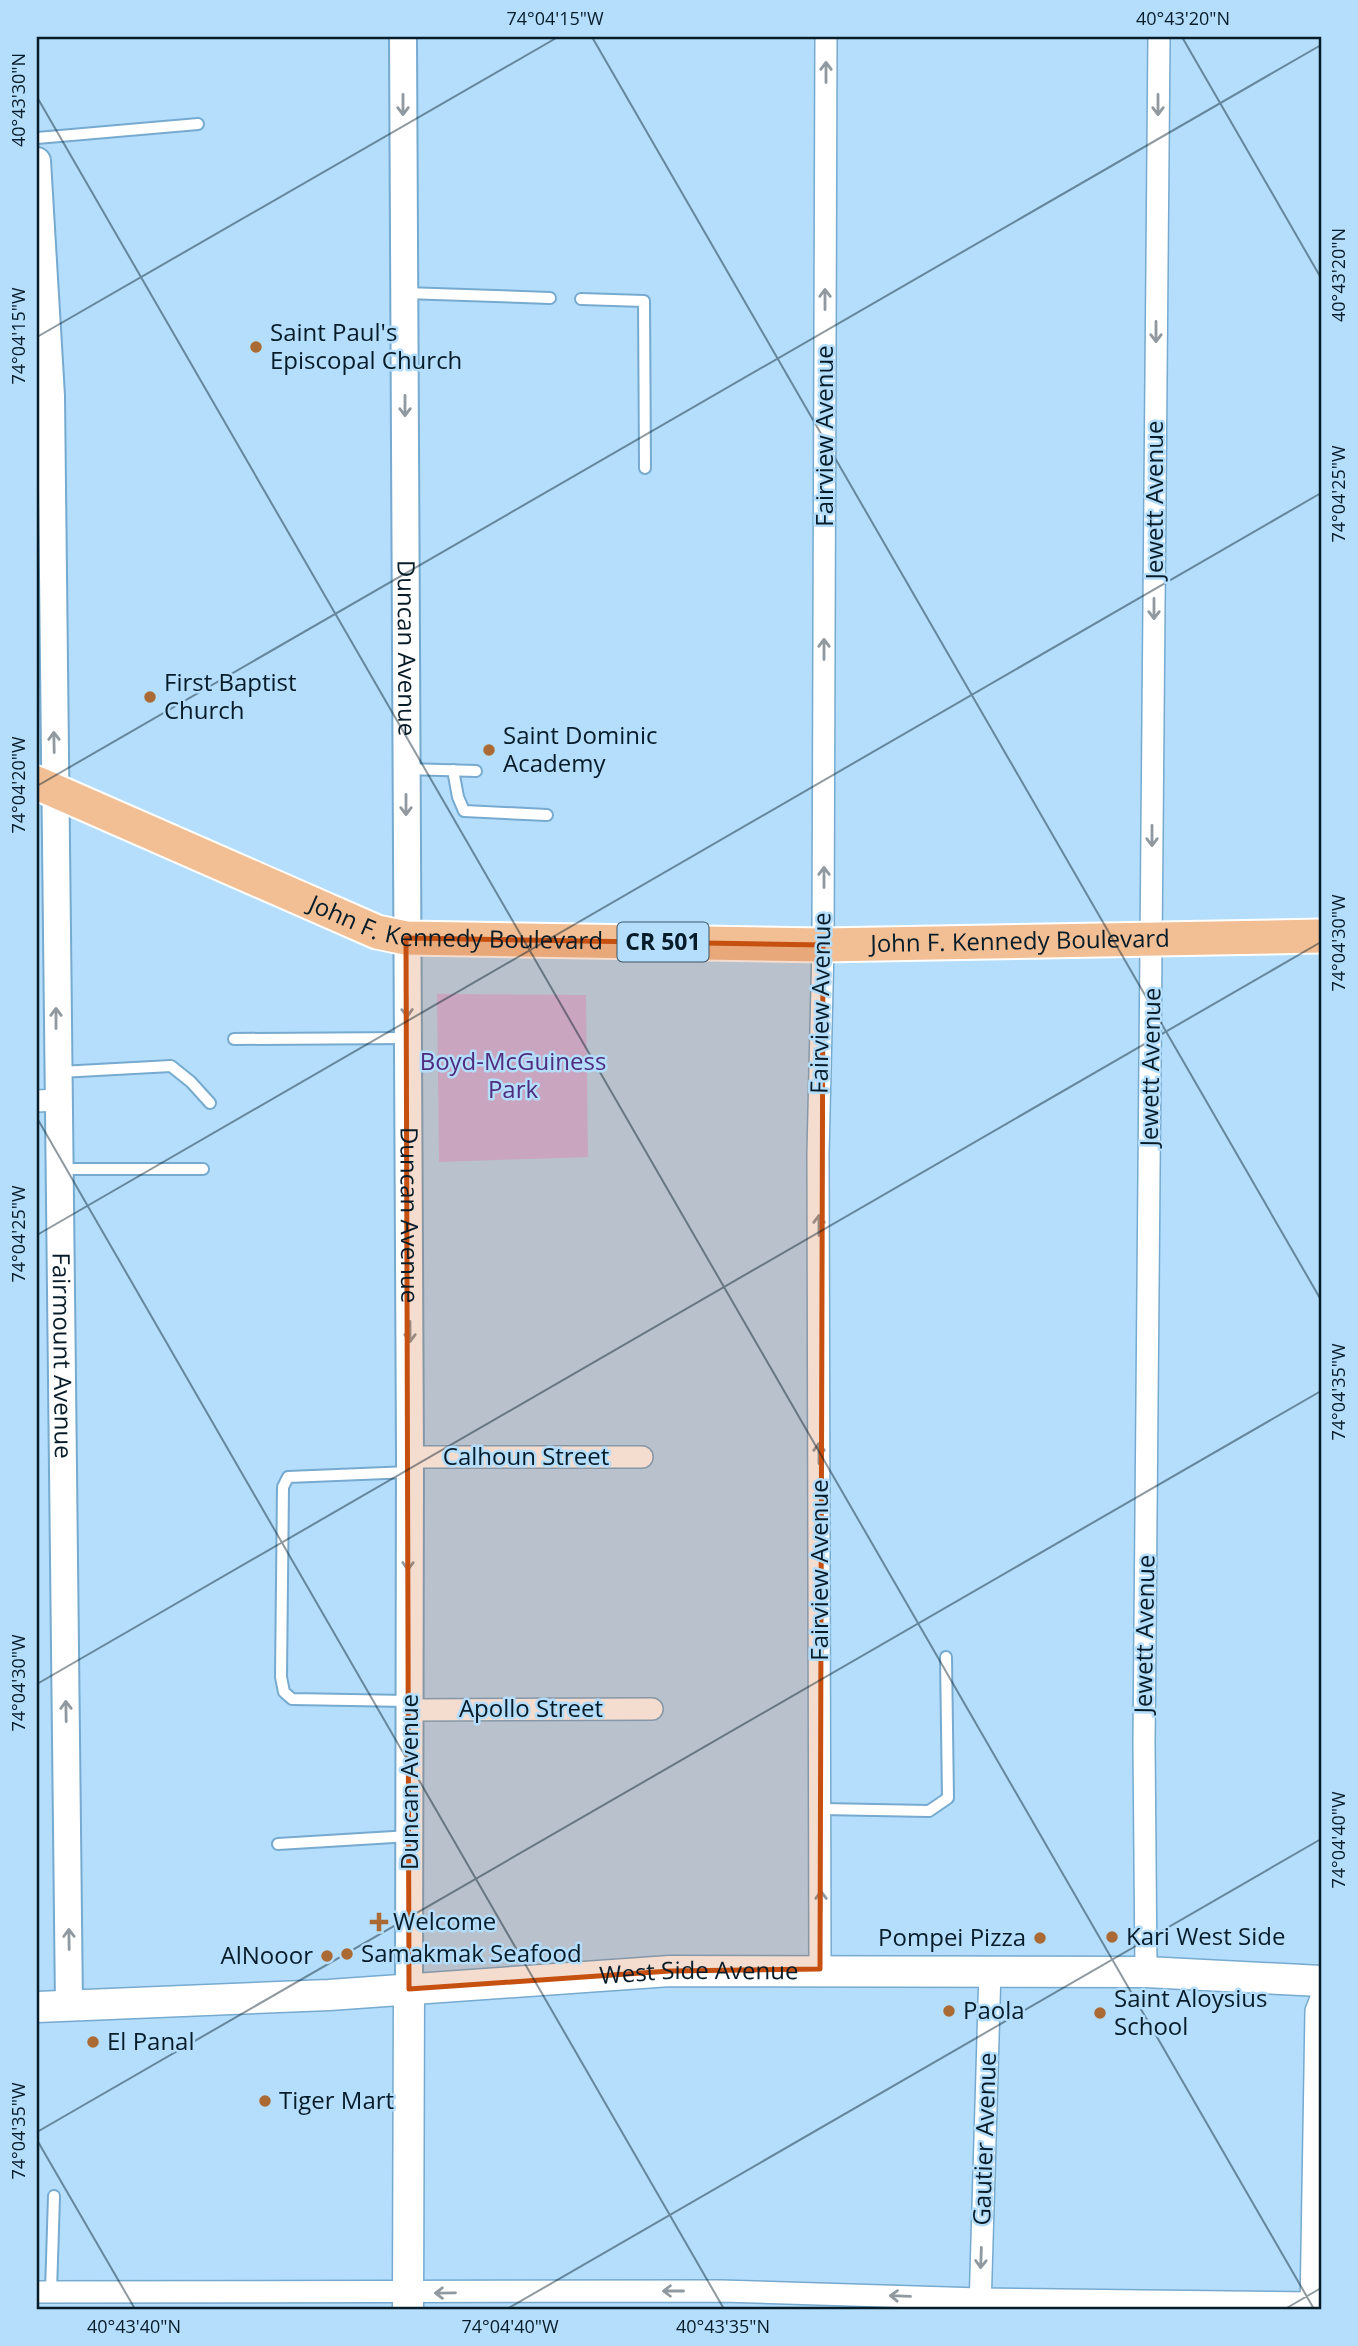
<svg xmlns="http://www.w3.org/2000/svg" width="1358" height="2346" font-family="'Open Sans',sans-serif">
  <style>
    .green { fill: #cabbec }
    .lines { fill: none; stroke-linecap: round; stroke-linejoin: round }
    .service-casing { stroke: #76aace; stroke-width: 14 }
    .minor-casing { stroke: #76aace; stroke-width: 24 }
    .tertiary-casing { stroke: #76aace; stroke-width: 30 }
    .secondary-casing { stroke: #76aace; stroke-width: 33 }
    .primary-casing { stroke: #fff; stroke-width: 37 }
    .service { stroke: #fff; stroke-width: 10 }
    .minor { stroke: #fff; stroke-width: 21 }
    .tertiary { stroke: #fff; stroke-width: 26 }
    .secondary { stroke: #fff; stroke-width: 30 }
    .primary { stroke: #f2bf95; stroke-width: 33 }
    .oneway { stroke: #8f999f }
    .marked { fill: #c65010; fill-opacity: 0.2; stroke: #c65010; stroke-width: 5; stroke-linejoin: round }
    .ticks { fill: none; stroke: #071c29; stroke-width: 2; stroke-opacity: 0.45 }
    .poi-dot { fill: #ab6a34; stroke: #b4defc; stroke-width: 2.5 }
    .labels { text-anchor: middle; stroke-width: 5; stroke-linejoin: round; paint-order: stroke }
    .shield { fill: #b4defc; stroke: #3b5668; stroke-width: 2 }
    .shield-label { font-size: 23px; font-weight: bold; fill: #071c29 }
    .poi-label { font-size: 24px; fill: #071c29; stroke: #b4defc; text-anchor: start }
    .street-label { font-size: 24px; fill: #071c29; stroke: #b4defc }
    .park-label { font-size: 24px; fill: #4e2c7f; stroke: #b4defc }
    .neatline { fill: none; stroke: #071c29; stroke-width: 2.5 }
    .ticks-label { font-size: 18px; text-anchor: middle; fill: #071c29 }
  </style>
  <rect width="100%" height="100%" fill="#b4defc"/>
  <path class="green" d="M437,994L586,995L588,1157L439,1162Z"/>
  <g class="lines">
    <g class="service-casing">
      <g id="service">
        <path d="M37,138L198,124"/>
        <path d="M405,293L550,298"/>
        <path d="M581,299L644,301L645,468"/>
        <path d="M406,769L476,771"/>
        <path d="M453,770L458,797L464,811L547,815"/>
        <path d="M234,1039L408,1038"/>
        <path d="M60,1072L171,1066L191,1082L210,1103"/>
        <path d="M61,1169H203"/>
        <path d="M408,1701L292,1699L284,1692L281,1677L283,1487L288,1477L410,1472"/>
        <path d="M821,1809L929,1811L948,1798L946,1657"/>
        <path d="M278,1844L410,1836"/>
        <path d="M51,2292L54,2196"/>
      </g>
    </g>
    <g class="minor-casing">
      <g id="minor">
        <path d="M37,1101L57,1100"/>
        <path d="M410,1457H642"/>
        <path d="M410,1710L652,1709"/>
        <path d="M820,1969L818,1153L823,945L826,37"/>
        <path d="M1146,1972L1144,1743L1159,37"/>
        <path d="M37,2292L721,2291L980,2299L1311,2303"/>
        <path d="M980,2309L990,1970"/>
        <path d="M1311,2309L1316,2011L1321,1998"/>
      </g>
    </g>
    <g class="tertiary-casing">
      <g id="tertiary">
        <path id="s1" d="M403,37L410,1457L409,1989"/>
        <path id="s2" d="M37,161L51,396L69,2007"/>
      </g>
    </g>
    <g class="secondary-casing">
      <g id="secondary">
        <path id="s3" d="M37,2007L329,1995L670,1971L1146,1972L1321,1981"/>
        <path d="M408,2309L409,1989"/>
      </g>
    </g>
    <g class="primary-casing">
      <g id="primary">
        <path id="s4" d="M37,783L377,932L406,938L823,945L1321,936"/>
      </g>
    </g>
    <use href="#service" class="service"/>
    <use href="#minor" class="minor"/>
    <use href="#tertiary" class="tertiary"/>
    <use href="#secondary" class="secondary"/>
    <use href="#primary" class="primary"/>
  </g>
  <defs><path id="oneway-shaft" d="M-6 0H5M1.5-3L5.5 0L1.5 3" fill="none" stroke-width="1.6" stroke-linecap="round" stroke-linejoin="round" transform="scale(1.75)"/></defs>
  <g class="oneway">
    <use href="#oneway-shaft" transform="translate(826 72) rotate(-90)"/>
    <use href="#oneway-shaft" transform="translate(403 105) rotate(90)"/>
    <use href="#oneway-shaft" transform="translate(1158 105) rotate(90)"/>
    <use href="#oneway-shaft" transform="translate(825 299) rotate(-90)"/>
    <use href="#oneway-shaft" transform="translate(1156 332) rotate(90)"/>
    <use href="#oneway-shaft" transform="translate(405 406) rotate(90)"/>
    <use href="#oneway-shaft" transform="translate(1154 609) rotate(90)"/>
    <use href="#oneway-shaft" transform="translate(824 649) rotate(-90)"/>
    <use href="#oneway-shaft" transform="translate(54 742) rotate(-91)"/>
    <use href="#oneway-shaft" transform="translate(406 805) rotate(90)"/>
    <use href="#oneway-shaft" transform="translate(1152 836) rotate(90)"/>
    <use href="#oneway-shaft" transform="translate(824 877) rotate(-90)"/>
    <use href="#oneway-shaft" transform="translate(407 1007) rotate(89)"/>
    <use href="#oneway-shaft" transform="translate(56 1018) rotate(-90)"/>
    <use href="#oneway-shaft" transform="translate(819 1225) rotate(-90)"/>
    <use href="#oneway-shaft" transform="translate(410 1332) rotate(90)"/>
    <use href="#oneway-shaft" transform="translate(819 1453) rotate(-90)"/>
    <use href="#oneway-shaft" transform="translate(408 1560) rotate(91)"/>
    <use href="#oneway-shaft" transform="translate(66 1711) rotate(-91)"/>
    <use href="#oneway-shaft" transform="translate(821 1901) rotate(-90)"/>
    <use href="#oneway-shaft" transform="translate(69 1939) rotate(-91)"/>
    <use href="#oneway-shaft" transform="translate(981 2258) rotate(92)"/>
    <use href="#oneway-shaft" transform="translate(673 2291) rotate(180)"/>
    <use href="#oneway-shaft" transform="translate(445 2293) rotate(179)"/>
    <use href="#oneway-shaft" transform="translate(900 2296) rotate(-178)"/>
  </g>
  <path class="marked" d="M406,938L823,945L820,1969L670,1971L409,1989Z"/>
  <path class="ticks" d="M592,37L1321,1300M1182,37L1321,278M37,97L1314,2309M37,337L558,37M37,786L1321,45M37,1118L724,2309M37,1235L1321,493M37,1684L1321,942M37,2132L1321,1391M37,2140L135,2309M507,2309L1321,1839M1285,2309L1321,2288"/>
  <g class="poi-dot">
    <circle cx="256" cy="347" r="7"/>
    <circle cx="150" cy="697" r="7"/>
    <circle cx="489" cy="750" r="7"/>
    <path d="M375.5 1911.5h7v7h7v7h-7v7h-7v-7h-7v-7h7z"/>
    <circle cx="1112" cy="1937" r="7"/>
    <circle cx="1040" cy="1938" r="7"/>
    <circle cx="347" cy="1954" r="7"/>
    <circle cx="327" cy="1956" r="7"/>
    <circle cx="949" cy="2011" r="7"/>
    <circle cx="1100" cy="2013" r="7"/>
    <circle cx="93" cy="2042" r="7"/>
    <circle cx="265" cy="2101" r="7"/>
  </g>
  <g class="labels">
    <rect class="shield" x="617.5" y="922.5" width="91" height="39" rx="5"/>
    <g class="shield-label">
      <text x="663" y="950">CR 501</text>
    </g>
    <g class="poi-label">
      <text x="270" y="341">Saint Paul's<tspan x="270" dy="28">Episcopal Church</tspan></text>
      <text x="164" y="691">First Baptist<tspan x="164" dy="28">Church</tspan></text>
      <text x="503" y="744">Saint Dominic<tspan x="503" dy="28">Academy</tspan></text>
      <text x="393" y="1930">Welcome</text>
      <text x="1126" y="1945">Kari West Side</text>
      <text x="1026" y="1946" text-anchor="end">Pompei Pizza</text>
      <text x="361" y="1962">Samakmak Seafood</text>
      <text x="313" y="1964" text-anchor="end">AlNooor</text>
      <text x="1114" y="2007">Saint Aloysius<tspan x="1114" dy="28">School</tspan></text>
      <text x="963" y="2019">Paola</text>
      <text x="107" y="2050">El Panal</text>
      <text x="279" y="2109">Tiger Mart</text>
    </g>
    <g class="street-label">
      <text transform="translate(825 436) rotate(-90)" y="8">Fairview Avenue</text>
      <text transform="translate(1155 500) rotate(-90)" y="8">Jewett Avenue</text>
      <text dy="8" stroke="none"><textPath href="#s1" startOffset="611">Duncan Avenue</textPath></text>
      <text dy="8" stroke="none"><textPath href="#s4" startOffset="448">John F. Kennedy Boulevard</textPath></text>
      <text dy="8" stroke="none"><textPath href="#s4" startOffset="1015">John F. Kennedy Boulevard</textPath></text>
      <text transform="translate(821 1003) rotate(-89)" y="8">Fairview Avenue</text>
      <text transform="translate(1151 1067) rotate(-89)" y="8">Jewett Avenue</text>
      <text dy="8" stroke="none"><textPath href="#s1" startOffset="1178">Duncan Avenue</textPath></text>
      <text dy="8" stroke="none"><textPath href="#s2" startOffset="1195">Fairmount Avenue</textPath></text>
      <text x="526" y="1465">Calhoun Street</text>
      <text transform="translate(820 1570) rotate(-90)" y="8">Fairview Avenue</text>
      <text transform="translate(1145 1634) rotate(-89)" y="8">Jewett Avenue</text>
      <text x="531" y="1717">Apollo Street</text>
      <text transform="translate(410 1782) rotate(-90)" y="8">Duncan Avenue</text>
      <text dy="8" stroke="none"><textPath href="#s3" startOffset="663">West Side Avenue</textPath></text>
      <text transform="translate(985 2139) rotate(-88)" y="8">Gautier Avenue</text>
    </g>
    <g class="park-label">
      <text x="513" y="1070">Boyd-McGuiness<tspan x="513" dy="28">Park</tspan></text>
    </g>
  </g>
  <rect width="1358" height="2346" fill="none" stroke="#b4defc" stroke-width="77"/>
  <rect x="38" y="38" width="1282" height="2270" class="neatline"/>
  <g class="ticks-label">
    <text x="555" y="25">74°04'15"W</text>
    <text x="1183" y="25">40°43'20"N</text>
    <text transform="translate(19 100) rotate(-90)" y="6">40°43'30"N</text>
    <text transform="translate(1339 275) rotate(-90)" y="6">40°43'20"N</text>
    <text transform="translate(19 336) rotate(-90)" y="6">74°04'15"W</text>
    <text transform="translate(1339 494) rotate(-90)" y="6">74°04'25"W</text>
    <text transform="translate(19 785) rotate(-90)" y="6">74°04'20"W</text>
    <text transform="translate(1339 943) rotate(-90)" y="6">74°04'30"W</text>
    <text transform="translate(19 1234) rotate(-90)" y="6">74°04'25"W</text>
    <text transform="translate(1339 1392) rotate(-90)" y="6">74°04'35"W</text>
    <text transform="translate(19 1683) rotate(-90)" y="6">74°04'30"W</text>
    <text transform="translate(1339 1840) rotate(-90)" y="6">74°04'40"W</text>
    <text transform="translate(19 2131) rotate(-90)" y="6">74°04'35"W</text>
    <text x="134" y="2333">40°43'40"N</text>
    <text x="510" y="2333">74°04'40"W</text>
    <text x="723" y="2333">40°43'35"N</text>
  </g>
</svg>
